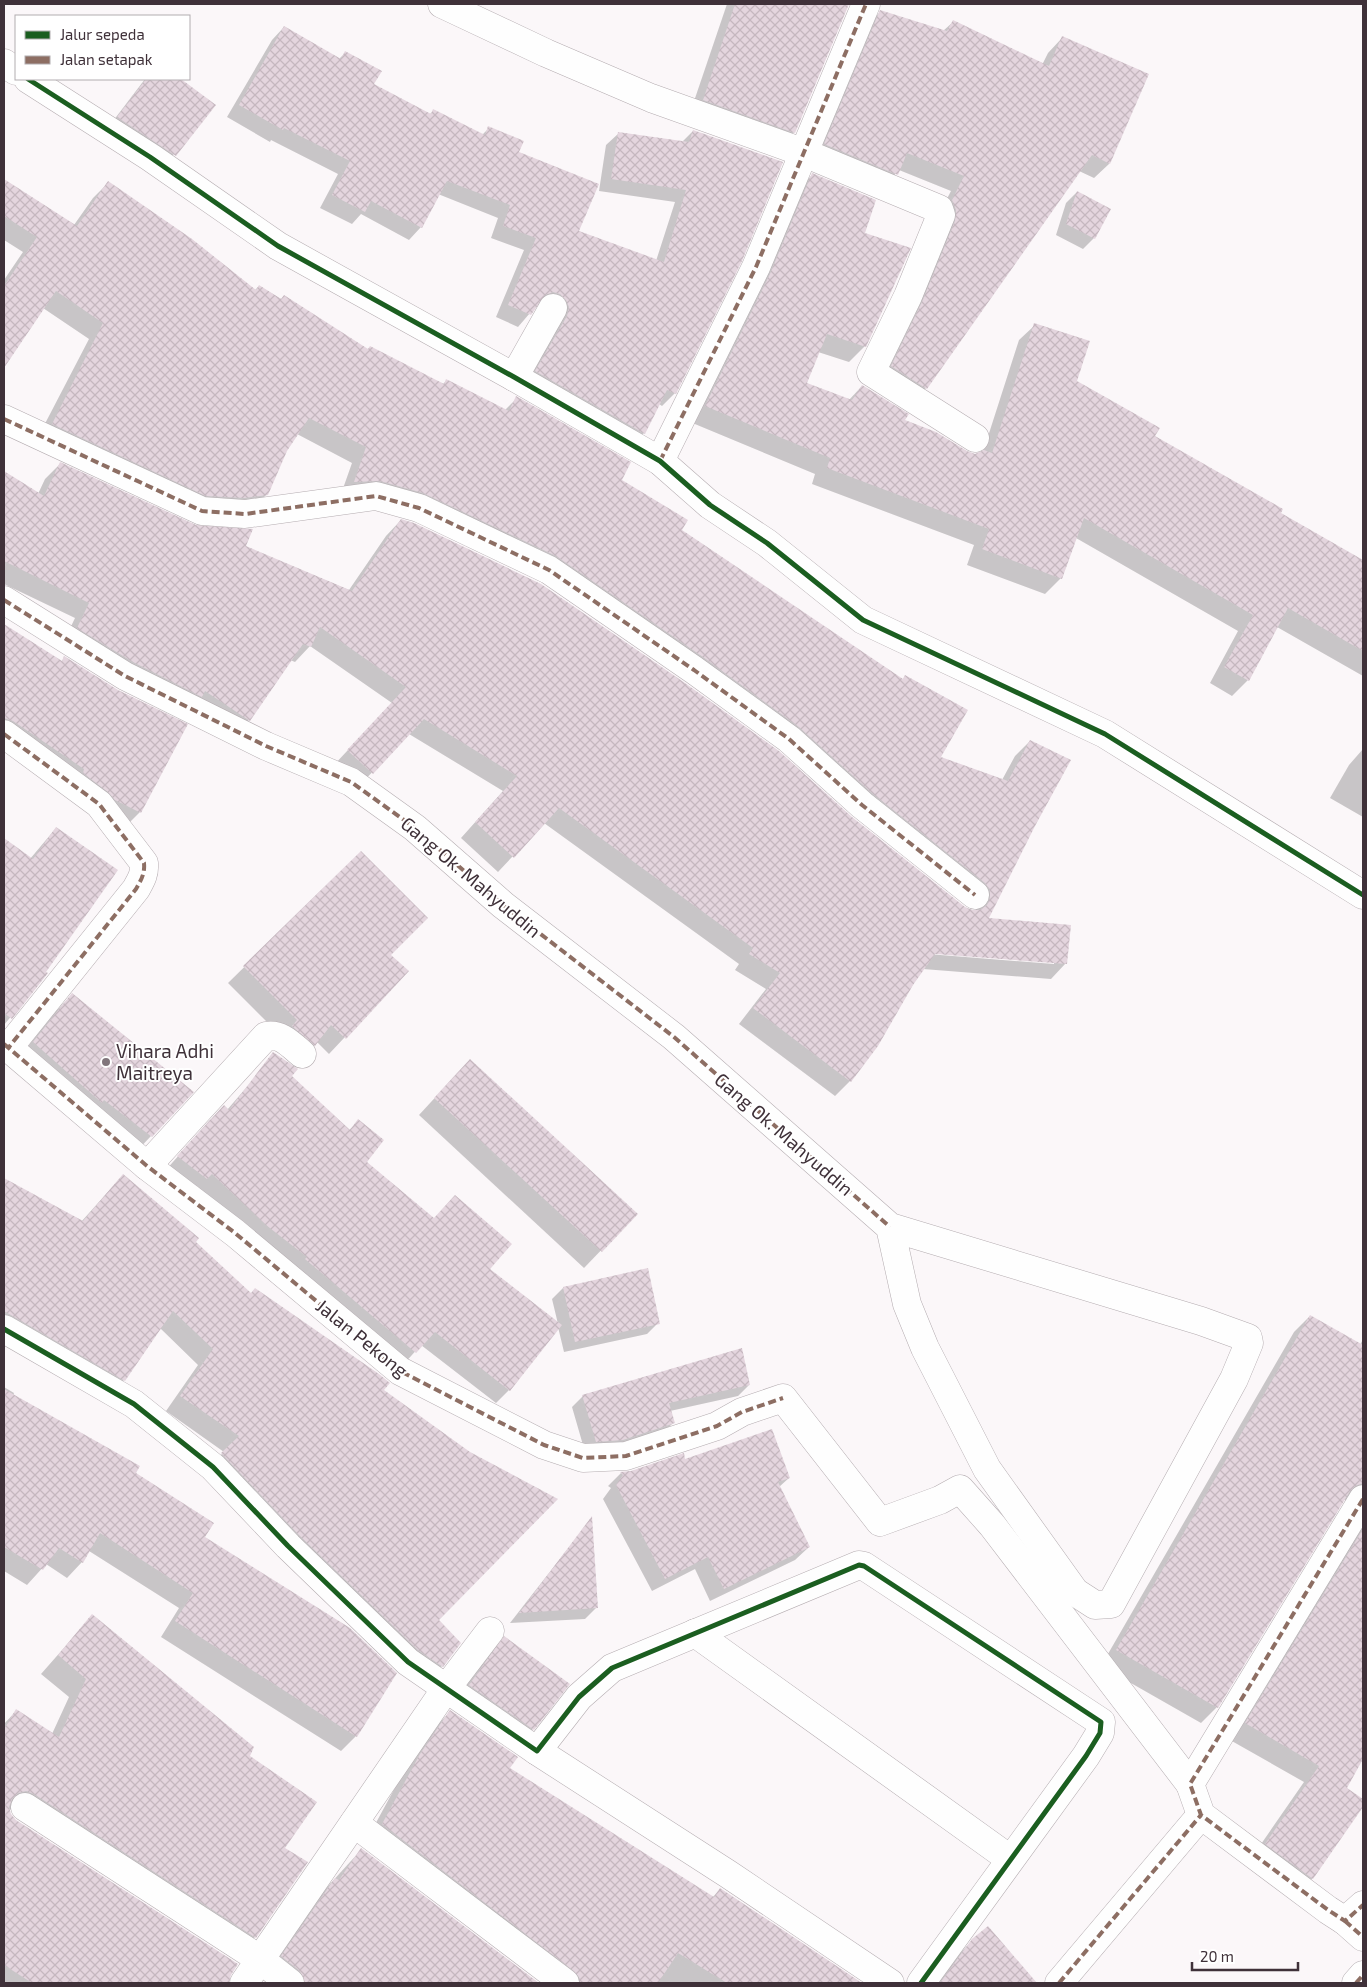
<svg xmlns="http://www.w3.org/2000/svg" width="1367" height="1987" font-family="'Exo 2',sans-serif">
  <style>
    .shadow { fill: #0003; fill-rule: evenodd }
    .building { fill: url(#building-cross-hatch) }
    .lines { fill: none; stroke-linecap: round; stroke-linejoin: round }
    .minor-casing { stroke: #b4acb0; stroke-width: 29 }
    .minor { stroke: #fefefe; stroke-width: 28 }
    .quiet { stroke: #8d6e63; stroke-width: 4; stroke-dasharray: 8 4; stroke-linecap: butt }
    .cycleway-casing { stroke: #fff; stroke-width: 8 }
    .cycleway { stroke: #1b5e20; stroke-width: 5 }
    .poi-dot { fill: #81767c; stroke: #fff; stroke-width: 2 }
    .labels { text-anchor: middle; stroke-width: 4; stroke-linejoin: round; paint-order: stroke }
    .street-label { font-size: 19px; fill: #3f3139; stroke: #fff }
    .poi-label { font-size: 19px; fill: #3f3139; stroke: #fff; text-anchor: start }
  </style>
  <defs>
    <pattern id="building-cross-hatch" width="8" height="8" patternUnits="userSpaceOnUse" patternTransform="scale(1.25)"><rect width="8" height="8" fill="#e4d5de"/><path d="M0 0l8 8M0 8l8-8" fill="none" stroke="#c5b7bf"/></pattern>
  </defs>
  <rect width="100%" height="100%" fill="#fbf7f9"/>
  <g class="shadow">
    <path d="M727,4H848L794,132L781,146L690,113Z"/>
    <path d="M881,11L943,31L953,22L1042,65L1048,53L1062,38L1148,75L1109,164L1094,178L1079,171L926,388L911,403L877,381L938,216L951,191L899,170L882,189L810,159L866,26Z"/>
    <path d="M284,27L339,59L345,53L373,85L429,115L434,110L482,135L489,128L518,152L578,232L656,261L675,202L599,191L606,145L619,133L682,142L693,131L675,393L662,406L659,404L644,433L631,446L524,384L540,304L536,306L518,327L496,317L524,250L491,238L498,218L438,194L421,227L409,240L361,214L352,224L320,208L338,174L271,140L270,142L227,117L272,40Z"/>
    <path d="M145,79H179L214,105L164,166L107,129Z"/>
    <path d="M812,175L864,234L865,346L849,362L818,352L805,383L849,400L862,386L903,421L975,455L983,452L1019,340L1035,325L1075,381L1153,437L1279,514L1363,562V676L1277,627L1248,680L1232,696L1210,683L1238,631L1076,538L1061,578L1045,594L967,565L974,545L812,484L815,474L690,422L797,190Z"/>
    <path d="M4,180L74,225L93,198L108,183L255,290L259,286L368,350L443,384L447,380L505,410L517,398L680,530L902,680L905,677L939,758L1002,780L1015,756L1030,741L1034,825L987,919L1066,963L1051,979L923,969L850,1081L835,1096L739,1024L766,989L735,970L739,964L544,823L498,872L461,838L503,791L409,734L357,788L333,766L392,703L310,646L295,662L290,660L249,720L234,735L63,643L75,618L4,584V472L38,494L45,479L60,464L244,547L349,590L386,536L401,520L851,818L965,908L976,911L975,905L783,741L540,571L408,508L340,497L352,463L297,434L286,450L267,494L251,510L228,513L37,439L89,339L43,308L4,366V280L23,252L4,240ZM928,952L1054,962V964L928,954Z"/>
    <path d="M1077,192L1109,210L1094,238L1083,249L1056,235L1066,203Z"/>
    <path d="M4,625L61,662L64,658L140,812L124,828L4,740Z"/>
    <path d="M1363,749V817L1330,798L1349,765Z"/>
    <path d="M56,828L44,972L46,974L4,1025V840L30,859Z"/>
    <path d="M361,852L390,955L407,971L329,1054L317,1042L298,1062L282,1037L228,983Z"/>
    <path d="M72,995L151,1136L135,1153L17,1060L56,1011Z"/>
    <path d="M275,1054L291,1076L348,1131L359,1121L365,1162L488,1269L558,1324L552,1299L563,1288L658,1323L647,1334L564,1352L558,1327L509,1390L496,1403L421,1345L402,1366L253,1239L197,1186L192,1192L165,1171L210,1120L227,1110Z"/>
    <path d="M454,1077L636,1214L584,1268L419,1115Z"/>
    <path d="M123,1175L250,1294L382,1390L438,1620L442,1666L427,1681L206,1469L224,1452L166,1411L198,1365L160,1328L124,1380L109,1395L4,1336V1179L81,1222Z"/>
    <path d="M1310,1316L1360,1345L1363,1339V1440L1354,1456L1363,1462V1757L1345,1788L1363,1801V1805L1312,1879L1296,1895L1250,1860L1304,1782L1230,1740L1355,1501L1343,1500L1217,1707L1201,1723L1101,1666L1294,1332Z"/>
    <path d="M749,1385L738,1396L670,1411L673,1423L662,1434L585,1452L572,1407L583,1396Z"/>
    <path d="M4,1387L14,1393L13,1396L134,1473L203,1537L356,1736L341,1751L161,1637L179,1608L89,1551L82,1562L67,1578L46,1564L27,1585L4,1571Z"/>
    <path d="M685,1461L789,1478L779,1487L809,1547L795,1560L710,1601L695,1569L652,1591L603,1499L611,1488L608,1486L621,1473Z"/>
    <path d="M591,1519L596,1608L585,1619L510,1623Z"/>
    <path d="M92,1616L248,1757L284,1848L255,1937L237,1955L15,1811L9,1809L10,1814L16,1821L228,1983H4V1724L16,1711L52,1734L69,1697L41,1674Z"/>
    <path d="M505,1637L533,1729L516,1745L453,1702L488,1654Z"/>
    <path d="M450,1712L508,1769L712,1898L720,1889L860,1983H550L365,1843L403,1773L433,1729Z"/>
    <path d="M361,1850L537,1983H274L264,1975L318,1897Z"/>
    <path d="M973,1940L1029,1975L1020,1983H938L961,1952Z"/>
  </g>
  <g class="building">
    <path d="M735,4H849L795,133L703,100Z"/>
    <path d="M880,10L947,31L953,20L1049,66L1062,36L1149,74L1110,164L1092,155L927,389L891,366L922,302L955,221L956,210L952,200L964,176L907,153L898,175L824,144Z"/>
    <path d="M284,26L341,59L345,51L382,71L374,84L431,114L433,109L485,135L488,126L524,141L519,152L599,184L579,231L664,262L686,190L611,179L618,132L689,142L693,130L783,162L742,261L676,394L667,390L645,434L535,371L567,316L569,307L566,300L560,294L553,292L545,295L531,315L508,305L536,238L503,226L510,205L447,181L422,228L371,201L365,212L332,195L350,161L284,128L283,130L239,105Z"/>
    <path d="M146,79H181L216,105L176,156L117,117Z"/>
    <path d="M812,173L876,200L865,233L911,248L866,347L827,334L807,383L852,400L862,385L909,414L905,420L936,432L967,451L975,454L984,450L992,453L1034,323L1090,341L1077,381L1160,428L1155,436L1283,509L1281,513L1363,560V651L1288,608L1249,681L1224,667L1253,615L1084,518L1062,579L982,549L989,529L827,468L830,458L705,406L770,274Z"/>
    <path d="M4,179L77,226L108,181L192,239L256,290L259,285L281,299L284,295L368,349L370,346L444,384L446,379L509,411L516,396L631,462L622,480L688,520L682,530L903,679L905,675L968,710L941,757L1008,781L1030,740L1071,760L1035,826L989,918L1071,925L1067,964L935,954L913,985L878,1046L851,1082L753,1008L780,973L749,954L753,948L559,808L514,858L475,822L517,776L424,719L373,774L347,750L406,687L320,627L311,647L303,644L250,721L205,691L202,697L133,662L77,628L89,603L4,561V471L44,496L60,462L196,525L253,529L246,546L352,591L401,519L414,523L541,584L685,683L779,751L852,817L965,907L972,910H980L987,905L990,898V890L985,883L872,793L799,727L703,657L556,556L423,493L380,481L354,482L366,447L309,418L287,451L268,495L244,498L206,496L52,424L103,323L56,291L4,368V286L37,237L4,216Z"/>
    <path d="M1077,191L1111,209L1095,239L1066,224Z"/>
    <path d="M4,624L62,661L64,656L118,690L188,724L141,813L115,800L108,792L83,773L84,769L13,721L4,718Z"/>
    <path d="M56,827L118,870L46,972L48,973L12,1019L4,1013V838L33,859Z"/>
    <path d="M361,851L428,918L391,955L409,971L346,1039L331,1025L315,1046L292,1026L297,1020L243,966Z"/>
    <path d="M72,993L194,1092L152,1137L104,1100L102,1103L33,1042Z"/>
    <path d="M273,1052L298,1069L292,1076L350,1130L358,1119L384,1140L367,1162L434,1218L455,1195L512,1244L490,1269L562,1325L510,1391L435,1332L416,1353L305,1259L307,1257L266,1225L212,1174L207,1179L177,1156L224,1105L229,1110Z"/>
    <path d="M470,1059L638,1214L602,1252L434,1098Z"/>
    <path d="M123,1174L199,1238L196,1242L251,1293L255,1288L379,1374L390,1383L384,1390L470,1452L558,1499L439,1620L461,1643L443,1667L418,1650L299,1535L221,1453L239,1436L180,1396L213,1349L173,1311L125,1381L4,1311V1178L83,1221Z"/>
    <path d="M648,1268L660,1324L575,1342L563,1287Z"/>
    <path d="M1310,1315L1363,1345V1483L1355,1486L1350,1491L1218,1708L1116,1650Z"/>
    <path d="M742,1348L750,1385L669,1403L675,1423L623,1440L596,1442L582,1395Z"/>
    <path d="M4,1389L140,1466L136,1473L214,1523L205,1537L350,1628L397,1673L357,1737L175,1621L193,1593L100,1533L83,1563L59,1548L43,1570L4,1547Z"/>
    <path d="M772,1429L790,1478L778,1482L810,1547L724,1589L708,1557L665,1579L616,1485L623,1475L620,1472L631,1471L684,1453L685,1459Z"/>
    <path d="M592,1516L598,1608L519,1613Z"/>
    <path d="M1363,1529V1759L1347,1788L1363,1799V1807L1313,1879L1265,1844L1319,1766L1245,1723Z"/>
    <path d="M92,1614L254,1747L250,1756L317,1802L285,1848L308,1862L256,1938L34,1794L26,1791L18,1793L12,1799L9,1807L11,1814L16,1820L238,1964L231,1975L229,1983H32L4,1965V1729L16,1709L59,1737L86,1679L58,1655Z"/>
    <path d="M504,1636L570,1684L534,1730L469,1685Z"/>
    <path d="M450,1710L518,1757L510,1768L714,1897L720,1888L862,1983H727L678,1953L658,1983H580L579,1977L574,1971L382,1824L420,1754Z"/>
    <path d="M361,1848L539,1983H305L300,1971L281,1956L335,1878L339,1880Z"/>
    <path d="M988,1926L1037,1983H940L972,1939Z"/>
  </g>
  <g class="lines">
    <g class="minor-casing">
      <g id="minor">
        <path d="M442,4L546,53L651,98L802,152L939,209L941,215L908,296L871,372L975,438"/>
        <path d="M4,63L16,71"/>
        <path d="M28,79L150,157L278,246L514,377L660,461L710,505L767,543L863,620L1105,734L1363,895"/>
        <path d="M514,377L553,308"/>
        <path d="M4,419L202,511L245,514L376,496L419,508L549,570L694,670L789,739L862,805L975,895"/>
        <path d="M660,461L756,267L866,4"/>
        <path d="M4,600L125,676L266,746L351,782L415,828L503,905L674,1037L890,1227L1201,1321L1248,1338L1249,1343L1234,1379L1111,1604L1095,1605L1075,1592L987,1469L925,1348L907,1304L890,1227"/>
        <path d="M4,734L99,804L144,863C145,874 141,880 136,889L9,1047"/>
        <path d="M4,1044L147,1166L235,1233L400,1371L544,1445L583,1458L626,1456L717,1426L742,1412L783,1398L880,1522L940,1500L960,1489L992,1525L1190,1784"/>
        <path d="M147,1166L266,1036C281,1033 291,1045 302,1054"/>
        <path d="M4,1329L134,1404L213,1467L288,1546L408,1662L537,1751L579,1697L612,1668L859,1565L864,1566L1101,1722L1100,1733L1086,1756L921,1983"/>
        <path d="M1363,1499L1190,1784L1201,1815L1328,1910L1345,1921L1363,1905"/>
        <path d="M695,1633L1010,1859"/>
        <path d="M537,1751L728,1874L890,1983"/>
        <path d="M25,1807L261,1960L290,1983"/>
        <path d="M354,1823L565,1983"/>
        <path d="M1345,1921L1363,1937"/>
        <path d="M244,1983L445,1690L490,1631"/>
        <path d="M1059,1983L1201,1815"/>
        <path d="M1356,1983L1363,1975"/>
      </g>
    </g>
    <use href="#minor" class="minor"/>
    <g class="quiet">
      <path d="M4,419L202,511L245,514L376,496L419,508L549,570L694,670L789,739L862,805L975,895"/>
      <path d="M660,461L756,267L866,4"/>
      <path d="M4,600L125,676L266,746L351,782L415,828L503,905L674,1037L890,1227"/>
      <path d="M4,734L99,804L144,863C145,874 141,880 136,889L9,1047"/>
      <path d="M4,1044L147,1166L235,1233L400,1371L544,1445L583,1458L626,1456L717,1426L742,1412L783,1398"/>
      <path d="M1363,1499L1190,1784L1201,1815L1328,1910L1345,1921L1363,1905"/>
      <path d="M1345,1921L1363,1937"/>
      <path d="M1059,1983L1201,1815"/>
      <path d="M1356,1983L1363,1975"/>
    </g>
    <g class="cycleway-casing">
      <g id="cycleway">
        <path d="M28,79L150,157L278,246L514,377L660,461L710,505L767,543L863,620L1105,734L1363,895"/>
        <path d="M4,1329L134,1404L213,1467L288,1546L408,1662L537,1751L579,1697L612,1668L859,1565L864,1566L1101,1722L1100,1733L1086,1756L921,1983"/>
      </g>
    </g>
    <use href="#cycleway" class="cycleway"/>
  </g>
  <circle class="poi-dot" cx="106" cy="1062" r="5"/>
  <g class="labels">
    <g class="street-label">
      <text transform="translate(471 877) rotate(40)" y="7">Gang Ok. Mahyuddin</text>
      <text transform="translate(784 1134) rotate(41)" y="7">Gang Ok. Mahyuddin</text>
      <text transform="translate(362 1338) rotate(39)" y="7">Jalan Pekong</text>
    </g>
    <g class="poi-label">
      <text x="116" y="1058">Vihara Adhi<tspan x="116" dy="22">Maitreya</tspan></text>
    </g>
  </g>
  <rect width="1367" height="1987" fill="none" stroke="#3f3139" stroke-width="10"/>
  <rect x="15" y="15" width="175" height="65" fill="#ffffff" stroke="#b2adb0"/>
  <rect x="25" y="31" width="25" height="8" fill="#1b5e20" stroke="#b2adb0"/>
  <text x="60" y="40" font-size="15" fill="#3f3139">Jalur sepeda</text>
  <rect x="25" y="56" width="25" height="8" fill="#8d6e63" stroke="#b2adb0"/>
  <text x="60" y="65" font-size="15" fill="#3f3139">Jalan setapak</text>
  <path d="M1192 1962v8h106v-8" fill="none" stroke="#3f3139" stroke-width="2.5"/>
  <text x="1200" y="1962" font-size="15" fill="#3f3139" stroke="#ffffff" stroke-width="4" paint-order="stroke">20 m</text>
</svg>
